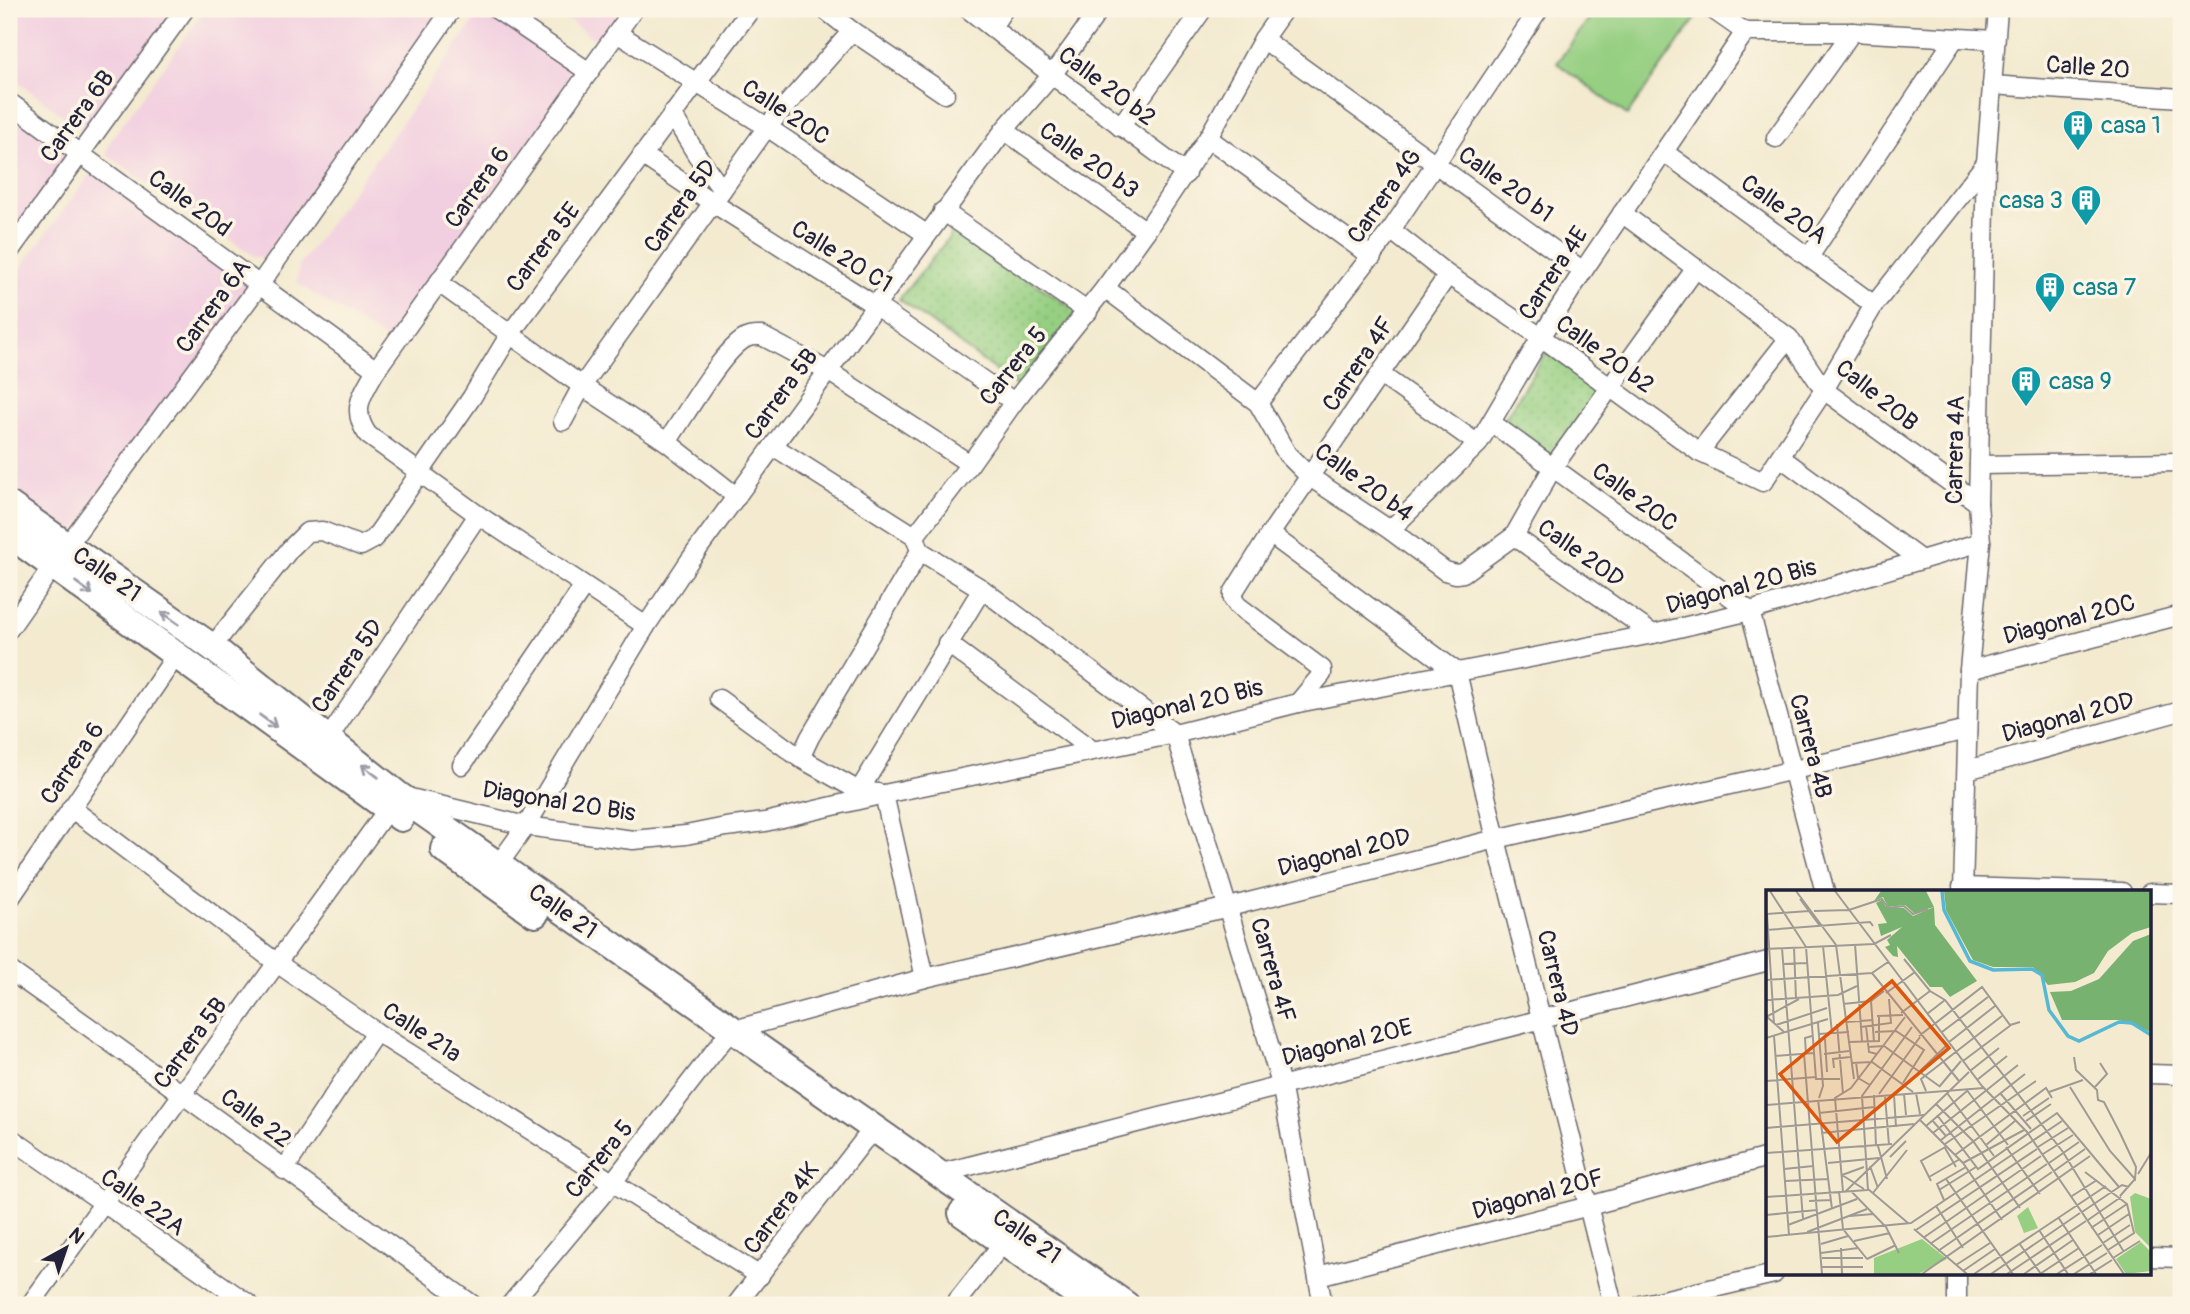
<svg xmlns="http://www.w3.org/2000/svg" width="2190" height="1314" font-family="Pangolin,sans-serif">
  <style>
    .built { fill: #f2cfe0 }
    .grass { fill: #96cf82; stroke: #5c785e; stroke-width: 2 }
    .park { fill: url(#park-dots); stroke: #5c785e; stroke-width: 2 }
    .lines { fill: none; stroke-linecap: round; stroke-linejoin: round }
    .minor-casing { stroke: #6b686f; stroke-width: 21 }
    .secondary-casing { stroke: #6b686f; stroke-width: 30 }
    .minor { stroke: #fff; stroke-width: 18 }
    .secondary { stroke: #fff; stroke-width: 26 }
    .oneway { stroke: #9c9ca7 }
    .labels { text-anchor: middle; stroke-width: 7; stroke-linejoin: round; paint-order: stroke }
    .street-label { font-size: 24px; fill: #22223b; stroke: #fcf5e5 }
    .culture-label { font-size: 24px; fill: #0d838f; stroke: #fcf5e5; text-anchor: start }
    .inset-river { fill: none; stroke: #56b8d4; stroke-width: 3.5 }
    .inset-road { fill: none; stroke: #9f9a94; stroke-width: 2 }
    .view { fill: #de560e; fill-opacity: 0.15; stroke: #de560e; stroke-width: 3.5 }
    .inset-edge { fill: none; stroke: #22223b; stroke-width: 3.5 }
  </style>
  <defs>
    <pattern id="park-dots" width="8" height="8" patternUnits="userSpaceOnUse" patternTransform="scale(1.75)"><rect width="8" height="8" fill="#96cf82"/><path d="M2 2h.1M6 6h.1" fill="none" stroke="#81b171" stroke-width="1.8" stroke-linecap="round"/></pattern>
  </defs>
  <rect width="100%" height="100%" fill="#fcf5e5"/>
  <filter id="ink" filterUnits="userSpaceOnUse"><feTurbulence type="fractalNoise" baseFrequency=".0143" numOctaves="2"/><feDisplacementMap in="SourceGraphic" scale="14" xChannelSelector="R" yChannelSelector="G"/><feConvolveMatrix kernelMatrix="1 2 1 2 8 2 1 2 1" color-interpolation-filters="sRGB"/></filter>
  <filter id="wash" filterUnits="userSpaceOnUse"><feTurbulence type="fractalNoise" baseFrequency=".00686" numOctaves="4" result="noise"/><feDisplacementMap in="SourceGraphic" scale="28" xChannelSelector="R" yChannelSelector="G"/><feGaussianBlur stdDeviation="1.57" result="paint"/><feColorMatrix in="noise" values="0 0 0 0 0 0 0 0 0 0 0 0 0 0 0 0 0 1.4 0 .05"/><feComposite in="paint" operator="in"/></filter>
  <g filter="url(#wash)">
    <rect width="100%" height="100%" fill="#f3eacf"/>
    <g class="built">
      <path d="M9,9H180L89,132L80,128L9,75Z"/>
      <path d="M206,9H455L270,260L254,256L110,157L106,153L111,140Z"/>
      <path d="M483,9H506L583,66L387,340L297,283L299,266Z"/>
      <path d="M553,9H626L600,43Z"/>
      <path d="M9,107L72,154L9,249Z"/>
      <path d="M91,173L251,285L74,532L9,488V284Z"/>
    </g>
    <path class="grass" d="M1596,9H1692L1699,14L1627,115L1557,63Z"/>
    <g class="park">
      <path d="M951,230L1078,311L1018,387L899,299L949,238Z"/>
      <path d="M1546,352L1601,391L1552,460L1502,423Z"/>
    </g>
  </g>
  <g filter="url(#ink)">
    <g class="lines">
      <g class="minor-casing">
        <g id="minor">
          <path d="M496,9L589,72"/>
          <path d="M634,9L376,370C362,394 350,410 368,435L478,515L646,626"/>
          <path d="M824,9L852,31L945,94"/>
          <path d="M968,9L1052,75L1186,174"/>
          <path d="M1712,9L1745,32H1852L1995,40"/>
          <path d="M992,27L1004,9"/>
          <path d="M617,33L767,127L926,234"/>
          <path d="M1263,39L1583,271"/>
          <path d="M1992,85L2181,98"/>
          <path d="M9,102L376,370"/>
          <path d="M672,114L697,155L722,190"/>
          <path d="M1120,127L1203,9"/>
          <path d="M1004,130L1146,231"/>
          <path d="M1208,138L1372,257"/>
          <path d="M1776,138L1852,32"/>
          <path d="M1664,152L1874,305"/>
          <path d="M642,155L713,203L876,306L1014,402"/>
          <path d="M943,211L1088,312"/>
          <path d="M1622,213L1789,338L1824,390L1978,503"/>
          <path d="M1391,230L1448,275L1541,337L1699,452L1763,482L1824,390L1874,305L1986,163"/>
          <path d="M9,252L185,9"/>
          <path d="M1809,257L1955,38"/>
          <path d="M439,283L582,386L667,442L737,497"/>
          <path d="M1105,288L1258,403L1287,454L1310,477L1390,530L1445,571L1456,574L1463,573L1514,536L1553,467L1696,268"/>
          <path d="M1381,375L1478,444"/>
          <path d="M1258,403L1391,230L1539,9"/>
          <path d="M563,421L582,386L767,127L852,31"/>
          <path d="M1490,424L1496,426L1750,611L1825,892"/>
          <path d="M667,442C684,418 722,350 746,338C752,335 757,336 762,336L828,371L970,464"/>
          <path d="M773,446L915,536"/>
          <path d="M1699,452L1789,338"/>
          <path d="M1780,457L1921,560"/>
          <path d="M1979,465L2181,462"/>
          <path d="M1390,530L1478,444L1541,337L1583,271L1745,32"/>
          <path d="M1270,534L1457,672L1496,839L1613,1305"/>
          <path d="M1514,536L1653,634"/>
          <path d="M920,551L982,589L1175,734L1281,1084L1323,1305"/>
          <path d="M9,629L67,546L260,284L452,9"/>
          <path d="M947,643L1092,750"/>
          <path d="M212,647L290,549L307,532L322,531L361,546L374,539L472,397L510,334L751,9"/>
          <path d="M1969,670L2181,615"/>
          <path d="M719,699L800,758L859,791"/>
          <path d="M1298,703L1322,674V669L1238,606L1233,599V593L1270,534L1448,275"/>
          <path d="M328,739L478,515"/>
          <path d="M800,758L810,737L920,551L915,536L970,464L1014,402L1105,288L1146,231L1208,138L1263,39L1284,9"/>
          <path d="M462,765L584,586"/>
          <path d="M1967,770L2181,711"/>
          <path d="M878,793L859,791L982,589"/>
          <path d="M884,794L925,978"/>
          <path d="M71,808L277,963L376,1032L760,1276"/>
          <path d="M493,872L526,826L646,626L690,560L1004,130L1052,75L1100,9"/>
          <path d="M1962,887L2122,892"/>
          <path d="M1963,892L1969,670L1981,542L1978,503L1986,163L1998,9"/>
          <path d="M2150,893L2181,894"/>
          <path d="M9,900L177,654"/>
          <path d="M9,970C165,1080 318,1194 473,1305"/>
          <path d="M2150,1074L2181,1075"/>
          <path d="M9,1137L250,1305"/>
          <path d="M284,1170L376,1032"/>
          <path d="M938,1174L1768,961"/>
          <path d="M2150,1257L2181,1258"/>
          <path d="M1318,1276L1589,1206L1768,1157"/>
          <path d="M30,1305L398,795L526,826L633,840L686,835L726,827L765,822L884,794L1175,734L1298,703L1653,634L1750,611L1981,542"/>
          <path d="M510,1305L612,1183L723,1040L734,1030L925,978L1229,907L1496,839L1967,730"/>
          <path d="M736,1305L864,1140L879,1131"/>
          <path d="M954,1305L1003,1243"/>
          <path d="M1641,1305L1774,1274"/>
          <path d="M1957,1305V1274"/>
        </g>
      </g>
      <g class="secondary-casing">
        <g id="secondary">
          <path d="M9,505L212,647L398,795L1126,1305"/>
          <path d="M9,534L401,818"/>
          <path d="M444,849L535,914"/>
          <path d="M962,1213L1093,1305"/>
        </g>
      </g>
      <use href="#minor" class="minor"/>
      <use href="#secondary" class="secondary"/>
    </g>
    <defs><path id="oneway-shaft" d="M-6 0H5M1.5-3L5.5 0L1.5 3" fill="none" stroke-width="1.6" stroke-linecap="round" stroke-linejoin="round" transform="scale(1.75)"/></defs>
    <g class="oneway">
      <use href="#oneway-shaft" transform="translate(84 588) rotate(36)"/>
      <use href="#oneway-shaft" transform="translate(170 618) rotate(-145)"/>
      <use href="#oneway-shaft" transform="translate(268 721) rotate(36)"/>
      <use href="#oneway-shaft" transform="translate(370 771) rotate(-143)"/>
    </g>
  </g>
  <defs>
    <g id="building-pin" transform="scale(1.575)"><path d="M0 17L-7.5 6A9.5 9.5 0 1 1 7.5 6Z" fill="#0f9aa8" stroke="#fcf5e5"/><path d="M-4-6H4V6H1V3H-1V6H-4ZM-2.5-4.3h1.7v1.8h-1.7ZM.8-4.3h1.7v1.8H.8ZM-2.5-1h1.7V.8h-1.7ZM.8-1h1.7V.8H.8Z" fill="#fff"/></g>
  </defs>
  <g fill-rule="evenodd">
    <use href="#building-pin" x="2078" y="125"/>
    <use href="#building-pin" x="2086" y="200"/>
    <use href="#building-pin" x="2050" y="287"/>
    <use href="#building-pin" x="2026" y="381"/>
  </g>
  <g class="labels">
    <g class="street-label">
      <text transform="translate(2088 67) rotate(4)" y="8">Calle 20</text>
      <text transform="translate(1107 86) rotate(37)" y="8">Calle 20 b2</text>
      <text transform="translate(786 112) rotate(33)" y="8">Calle 20C</text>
      <text transform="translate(77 116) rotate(-54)" y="8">Carrera 6B</text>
      <text transform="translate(1089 160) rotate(35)" y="8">Calle 20 b3</text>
      <text transform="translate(1506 184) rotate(36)" y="8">Calle 20 b1</text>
      <text transform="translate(477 187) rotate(-55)" y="8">Carrera 6</text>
      <text transform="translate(1384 196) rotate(-55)" y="8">Carrera 4G</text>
      <text transform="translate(190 203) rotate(36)" y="8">Calle 20d</text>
      <text transform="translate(680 206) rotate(-55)" y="8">Carrera 5D</text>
      <text transform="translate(1784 209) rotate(36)" y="8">Calle 20A</text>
      <text transform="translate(543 247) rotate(-53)" y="8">Carrera 5E</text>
      <text transform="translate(842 256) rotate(32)" y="8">Calle 20 C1</text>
      <text transform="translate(1553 273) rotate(-57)" y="8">Carrera 4E</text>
      <text transform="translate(213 306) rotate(-54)" y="8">Carrera 6A</text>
      <text transform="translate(1605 354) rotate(36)" y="8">Calle 20 b2</text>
      <text transform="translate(1358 364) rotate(-56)" y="8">Carrera 4F</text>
      <text transform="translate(1013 366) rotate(-52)" y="8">Carrera 5</text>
      <text transform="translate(781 394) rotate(-54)" y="8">Carrera 5B</text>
      <text transform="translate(1877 395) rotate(39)" y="8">Calle 20B</text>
      <text transform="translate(1955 450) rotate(-89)" y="8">Carrera 4A</text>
      <text transform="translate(1364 482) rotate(36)" y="8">Calle 20 b4</text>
      <text transform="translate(1635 497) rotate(36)" y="8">Calle 20C</text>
      <text transform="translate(1581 553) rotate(35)" y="8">Calle 20D</text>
      <text transform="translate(107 574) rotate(35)" y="8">Calle 21</text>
      <text transform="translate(1741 586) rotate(-15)" y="8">Diagonal 20 Bis</text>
      <text transform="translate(2069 619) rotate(-15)" y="8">Diagonal 20C</text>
      <text transform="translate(347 666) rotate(-56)" y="8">Carrera 5D</text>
      <text transform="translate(1187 704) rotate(-13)" y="8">Diagonal 20 Bis</text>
      <text transform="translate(2068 717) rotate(-15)" y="8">Diagonal 20D</text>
      <text transform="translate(1811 746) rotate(75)" y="8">Carrera 4B</text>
      <text transform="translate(72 763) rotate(-56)" y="8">Carrera 6</text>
      <text transform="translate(559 801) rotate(9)" y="8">Diagonal 20 Bis</text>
      <text transform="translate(1344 852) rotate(-14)" y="8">Diagonal 20D</text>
      <text transform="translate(563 911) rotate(35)" y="8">Calle 21</text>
      <text transform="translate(1273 970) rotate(74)" y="8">Carrera 4F</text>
      <text transform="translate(1558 983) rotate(76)" y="8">Carrera 4D</text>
      <text transform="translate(422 1032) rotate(33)" y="8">Calle 21a</text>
      <text transform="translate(1347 1042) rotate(-14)" y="8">Diagonal 20E</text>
      <text transform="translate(190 1043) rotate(-54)" y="8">Carrera 5B</text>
      <text transform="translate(256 1118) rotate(37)" y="8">Calle 22</text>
      <text transform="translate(599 1159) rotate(-51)" y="8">Carrera 5</text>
      <text transform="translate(1538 1194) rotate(-15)" y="8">Diagonal 20F</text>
      <text transform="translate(143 1202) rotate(35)" y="8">Calle 22A</text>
      <text transform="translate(781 1208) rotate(-53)" y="8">Carrera 4K</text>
      <text transform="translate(1027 1236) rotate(35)" y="8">Calle 21</text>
    </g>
    <g class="culture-label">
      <text x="2101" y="133">casa 1</text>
      <text x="2063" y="208" text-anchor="end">casa 3</text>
      <text x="2073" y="295">casa 7</text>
      <text x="2049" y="389">casa 9</text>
    </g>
  </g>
  <g transform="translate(1766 890)">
    <rect width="385" height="385" fill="#f3eacf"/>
    <path d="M369,303L385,309V358L369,342L364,307ZM375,352L385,362V381L360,384L350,369Z" fill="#96cf82"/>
    <path d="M115,1H160L168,17L148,23L139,15L122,17L117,7L108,11ZM178,1H385V37L366,43L342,61L328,83L309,92L282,95L267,77H227L207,70L180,20ZM116,10L120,17L138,18L147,26L168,17L169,35L211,91L184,107L176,97H164L131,56L132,67L127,66L119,57L124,55L121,50L136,37L115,46L112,34L121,33L110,13ZM385,44V142L353,130H296L284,102L305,101L333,89L367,51Z" fill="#78b270"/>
    <path d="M262,317L272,338L258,343L251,326ZM156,349L181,369L152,384H108V368Z" fill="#96cf82"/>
    <path class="inset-river" d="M176,1L178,20L204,71L227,80L266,79L276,85L283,120L302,146L313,151L353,132L366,133L385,145"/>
    <path class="inset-road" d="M4,1L40,57L50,189H74M30,1L70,55L88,189M69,1L216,196L261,242L358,384M34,9L54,36M48,21L83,20L116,9L122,18L138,16L147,24L162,19M1,24L8,134M1,24L43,21M0,40L104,32L107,36M89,54L96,151M57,56L66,143M28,57L30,109M16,58L37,329M0,59L108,54L125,45M138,69L164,101L179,110L297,262L358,362M17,74L41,73M106,83L193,191M0,90L106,83L122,72M120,103L149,82M0,110L72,105L91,96M105,111L108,152M77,114L105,111L118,101M135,123L164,101M161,124L179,110M0,126L18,142M111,126L137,125M0,127L33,109M81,132L107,130M52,133L57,196L53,208M71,134L77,204M10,135L61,118M100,136L103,162L111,164M95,137L125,133L123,109M109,142L130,141L158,160L137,193M176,142L222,107M53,144L83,142M8,146L23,345M153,146L216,97L244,135L254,132M0,148L62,129M59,149L61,182M83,152L113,151V125M183,152L229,116M102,157L118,156L173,196M38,164L56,384M40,164L39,148L46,146M58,164L83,161M9,166L48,163M197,171L245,135M90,172L92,188L104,195M85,173L106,172L147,202M68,178L67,169L84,167M204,181L233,158M153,182L182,154M211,190L241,166M0,191L50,187M173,197L195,171M304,197L344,261L369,289L370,277L354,243L338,212L332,210L331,200L310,180L308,167M328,198L341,184L334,173M200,199L242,255M160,201L155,189L236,126M283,202L317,190M150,203L154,224M181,203L228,266M234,203L265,239M113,204L154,147M138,204L140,225M108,205L110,256M128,205L130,237M119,206L123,255M52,210L66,319M170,214L207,251L254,318M0,215L218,198M53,223L108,217M171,225L212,279L291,223L353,297M257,226L283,208M153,229L197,273L236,330M166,230L180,246M260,231L285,214M160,236L201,201M0,238L158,225M55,243L148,234M167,243L252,175M175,250L259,184M179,254L270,191M220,255L249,231M112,256L121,289M240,257L274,304M272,257L302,238M179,258L190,277M0,263L126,254M277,264L307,245M189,265L280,198L286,208M124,267L140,251M62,273L113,268M197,273L258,240M283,273L313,252M104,276L112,298M18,279L47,276M288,281L319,259M319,282L361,314L368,343L342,360M372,284L385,263M76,285L98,299M76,285L98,277M163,287L194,269M180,289L247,384M19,291L63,289M165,291L155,271L181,256M102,299L142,333M102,300L96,206L146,137M173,300L210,277M73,301L77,339L101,369M80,301L203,182M85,301L120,337L133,363M77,302L69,208L85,198L139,127M107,303L141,260M306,306L331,290M354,306L369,289M0,307L102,300M178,310L171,294L200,277M43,311L65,310M170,316L197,358M316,322L356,295L363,297M0,325L51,320M84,326L107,324M292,327L330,384M322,330L355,307M22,335L91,309M325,338L361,314M148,339L201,384M150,340L271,259M273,340L302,384M41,342L101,319M332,345L363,324M0,347L145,333L296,231M157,348L275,266M88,351L124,343M253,353L275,384M337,353L364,335M55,354L82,346M164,354L281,274M75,358L76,384M172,361L286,282M55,363L92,358M56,368H97M347,368L374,351M101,369L130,355M190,375L224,353M56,377H97M197,381L229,359M156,384L324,266M208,384L340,296M225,384L314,323M241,384L320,331M258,384L307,350M274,384L313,358M291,384L336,355M308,384L341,363M324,384L346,370"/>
    <path class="view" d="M126,91L183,158L71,252L14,184Z"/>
    <rect width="385" height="385" class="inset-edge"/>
  </g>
  <rect width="2190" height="1314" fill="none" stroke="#fcf5e5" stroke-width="35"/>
  <g transform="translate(66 1248) rotate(40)" stroke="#fcf5e5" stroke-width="5" paint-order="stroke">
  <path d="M0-5L12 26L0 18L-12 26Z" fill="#22223b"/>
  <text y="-10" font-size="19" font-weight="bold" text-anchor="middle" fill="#22223b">N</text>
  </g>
</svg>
